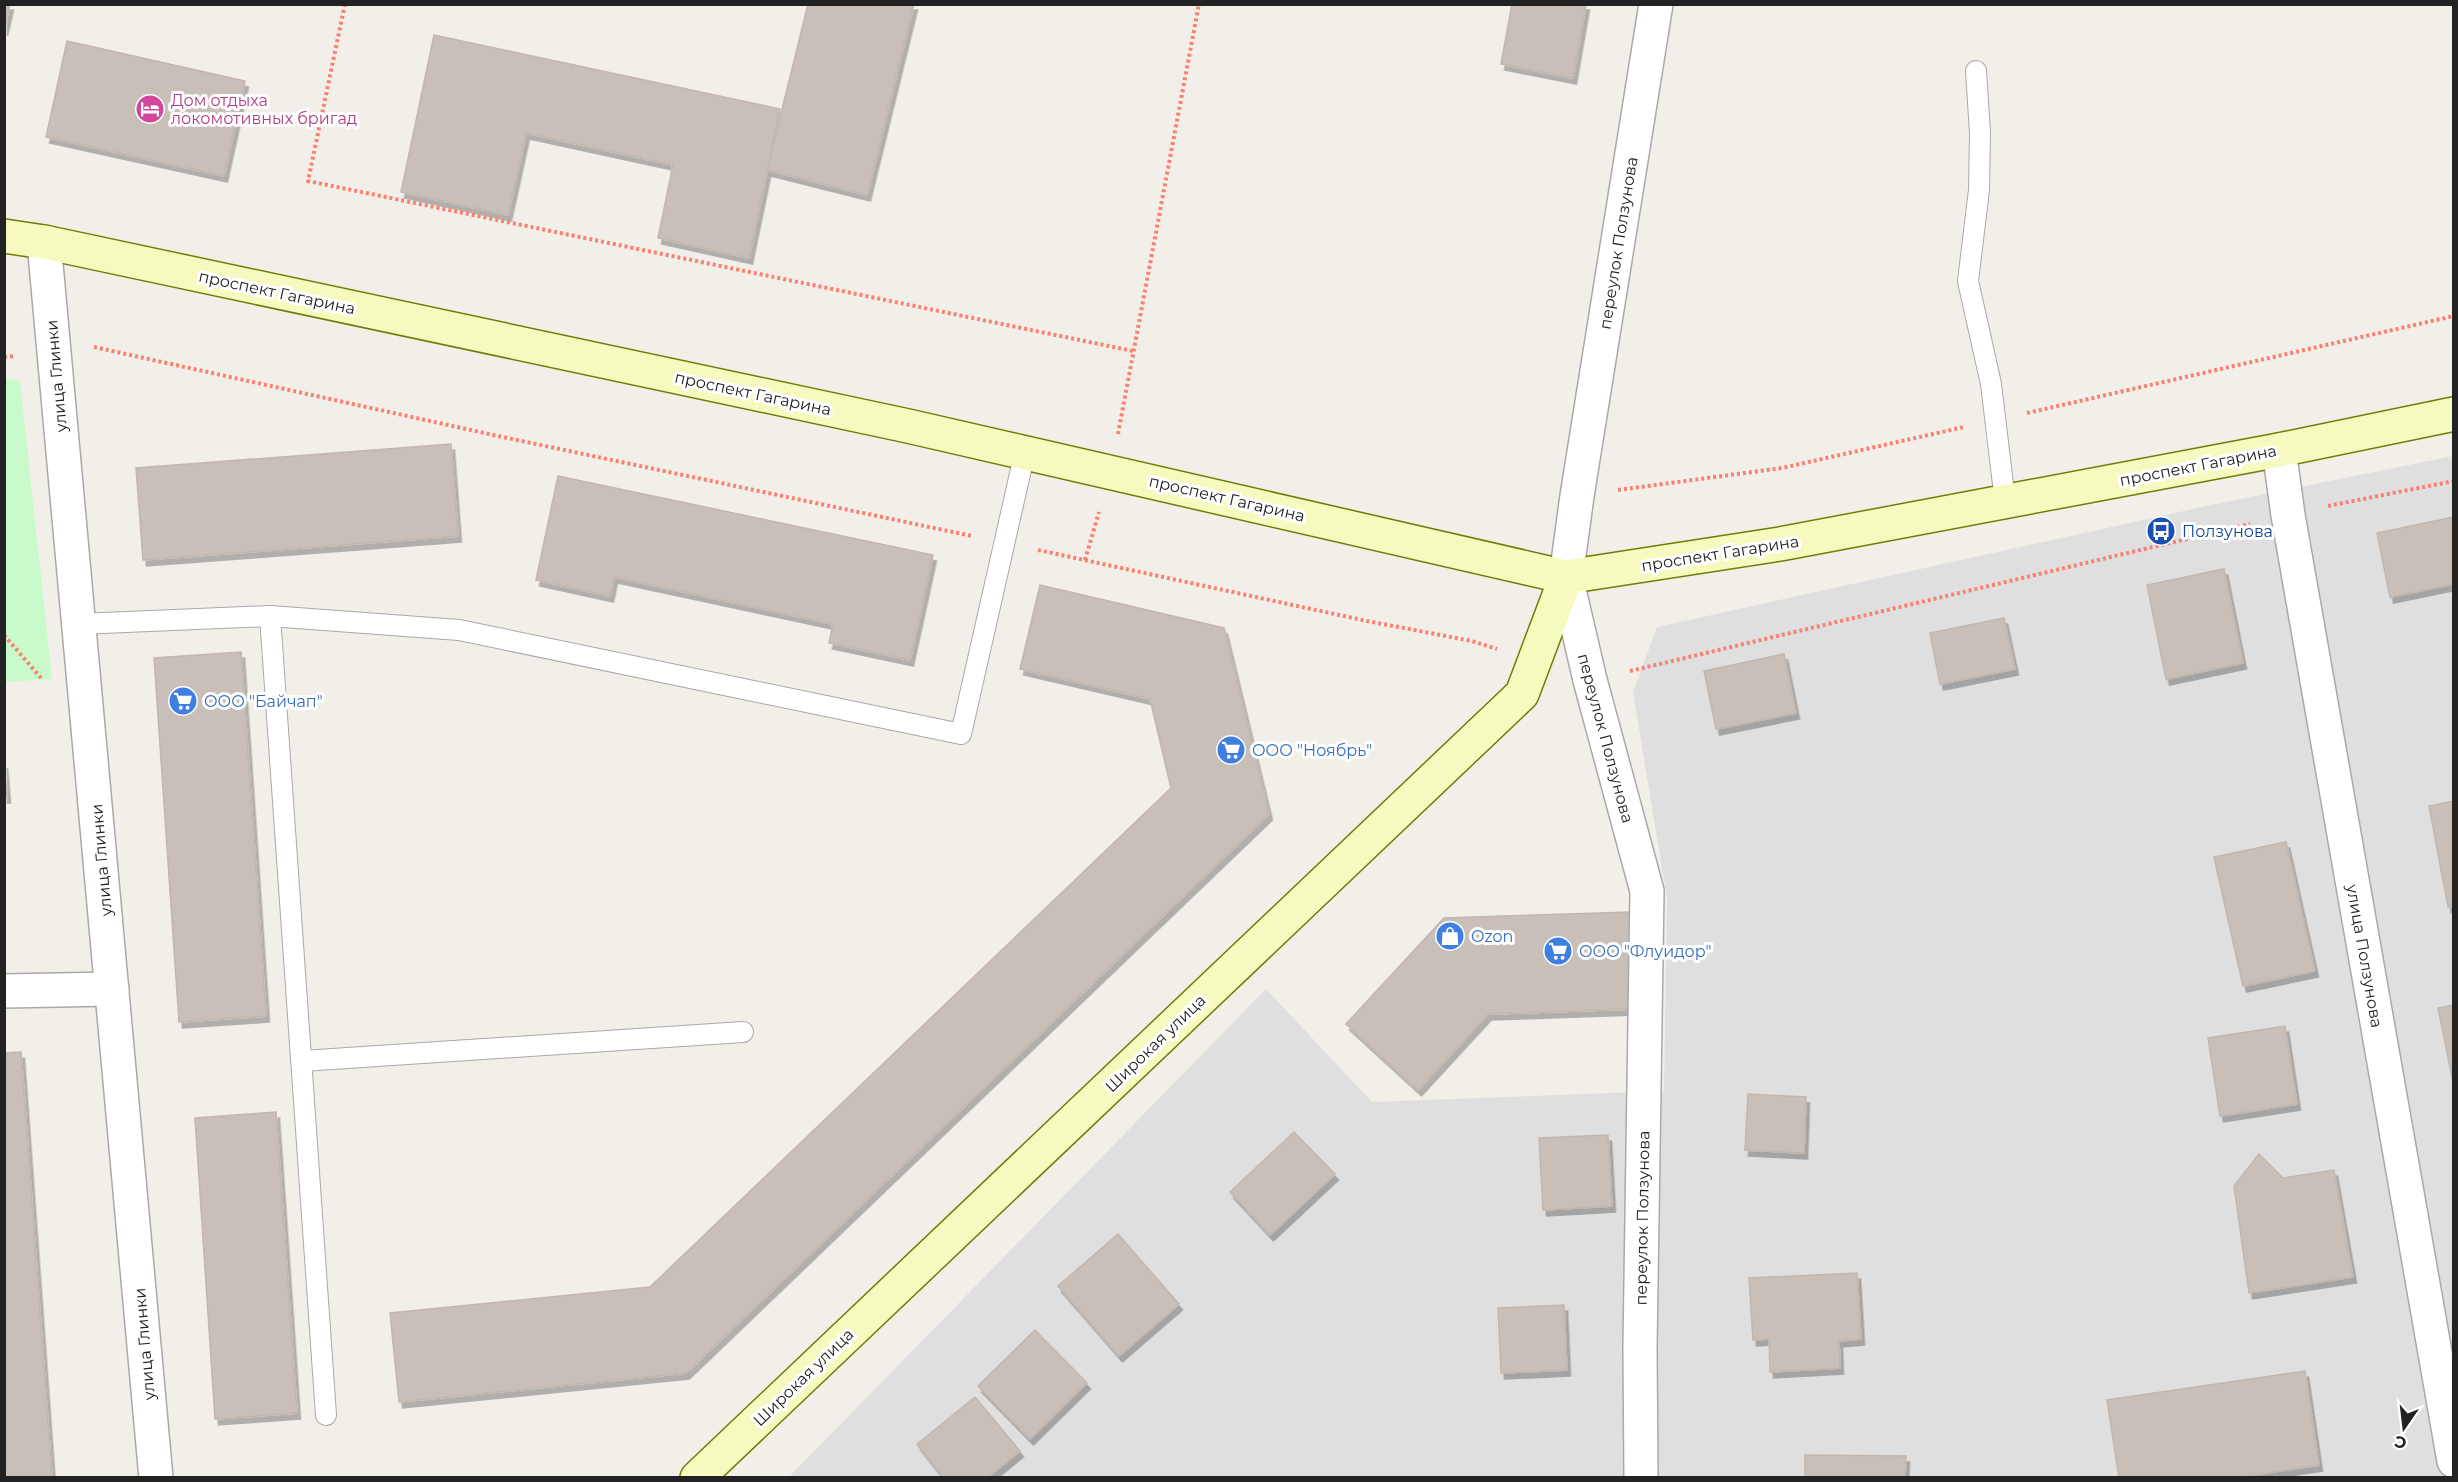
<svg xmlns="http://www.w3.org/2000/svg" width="2458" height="1482" font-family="Montserrat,sans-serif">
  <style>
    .residential { fill: #e0dfdf }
    .park { fill: #c8facc }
    .building { fill: #c7bfb8; stroke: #c4b6ab; stroke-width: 1.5; filter: url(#shadow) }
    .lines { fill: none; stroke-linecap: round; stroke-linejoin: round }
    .lane-casing { stroke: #a9a9a9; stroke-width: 22 }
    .street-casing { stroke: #a9a9a9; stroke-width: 36 }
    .secondary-casing { stroke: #707d05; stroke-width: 36 }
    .path { stroke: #fa8072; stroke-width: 4; stroke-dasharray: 3 3; stroke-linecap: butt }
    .lane { stroke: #fff; stroke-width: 20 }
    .street { stroke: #fff; stroke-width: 33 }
    .secondary { stroke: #f7fabf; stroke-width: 33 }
    .labels { text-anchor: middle; stroke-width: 6; stroke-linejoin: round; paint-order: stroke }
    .hotel-label { font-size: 16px; fill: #b23c85; stroke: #fff; text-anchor: start }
    .street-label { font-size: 16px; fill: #222; stroke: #fff }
    .transit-label { font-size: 16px; fill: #164399; stroke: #fff; text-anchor: start }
    .shop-label { font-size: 16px; fill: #366cbe; stroke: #fff; text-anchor: start }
  </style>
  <defs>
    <filter id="shadow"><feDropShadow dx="3.5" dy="6" stdDeviation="0" flood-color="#0004"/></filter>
  </defs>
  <rect width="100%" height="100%" fill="#f2efe9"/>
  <path class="residential" d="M2453,456V1477L788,1478L1266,989L1372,1102L1664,1091L1667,899L1633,692L1657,627L2211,505Z"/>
  <path class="park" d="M5,378L20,381L52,679L5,682Z"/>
  <g class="building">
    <path d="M4,4H10L4,30Z"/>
    <path d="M808,4H914L867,195L767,170Z"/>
    <path d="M1512,4H1586L1573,78L1501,64Z"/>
    <path d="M434,35L780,109L749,258L658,238L673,165L526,133L508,215L401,192Z"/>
    <path d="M67,41L245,81L224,176L46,137Z"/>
    <path d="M451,444L458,536L143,560L136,468Z"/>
    <path d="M558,476L933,555L910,660L829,643L833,624L614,577L610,596L536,580Z"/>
    <path d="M2454,517V584L2390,597L2377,533Z"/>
    <path d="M2224,569L2243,663L2166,679L2147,585Z"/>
    <path d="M1040,585L1224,628L1269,814L686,1373L399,1402L390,1313L650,1287L1171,788L1150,699L1020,669Z"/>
    <path d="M2004,618L2015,669L1940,684L1930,633Z"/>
    <path d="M241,652L266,1016L179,1022L154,658Z"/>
    <path d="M1784,654L1796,713L1716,729L1704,671Z"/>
    <path d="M4,762L7,797H4Z"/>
    <path d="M2454,801V906L2448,907L2429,806Z"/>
    <path d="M2286,842L2315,971L2243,986L2214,857Z"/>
    <path d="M1630,912L1633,1009L1488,1014L1418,1090L1346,1024L1444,918Z"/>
    <path d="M2454,1005V1082H2453L2438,1008Z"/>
    <path d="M2285,1026L2297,1104L2220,1116L2208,1038Z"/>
    <path d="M21,1052L52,1478H4V1053Z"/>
    <path d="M1748,1094L1806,1097L1804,1153L1745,1150Z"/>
    <path d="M276,1112L297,1413L215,1419L195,1118Z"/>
    <path d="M1294,1132L1335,1174L1270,1235L1230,1192Z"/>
    <path d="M1608,1135L1612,1206L1543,1210L1539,1138Z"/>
    <path d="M2259,1154L2283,1178L2334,1170L2353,1277L2249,1293L2234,1186Z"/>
    <path d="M1118,1234L1179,1304L1119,1356L1058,1286Z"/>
    <path d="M1857,1273L1861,1339L1839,1341L1840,1368L1770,1372L1769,1339L1753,1340L1749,1278Z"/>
    <path d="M1564,1305L1567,1370L1501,1373L1498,1308Z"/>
    <path d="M1035,1330L1087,1383L1030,1439L978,1386Z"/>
    <path d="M2305,1371L2319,1465L2233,1478H2119L2107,1400Z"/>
    <path d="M975,1397L1020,1451L987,1478H944L917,1444Z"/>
    <path d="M1805,1455L1906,1456L1905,1478H1805Z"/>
  </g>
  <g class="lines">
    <g class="lane-casing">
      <g id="lane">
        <path d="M1976,71L1980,133L1979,190L1968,281L1991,384L2005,501"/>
        <path d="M270,616L459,630L961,734L1025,452"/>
        <path d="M79,624L270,616L326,1415"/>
        <path d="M302,1061L743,1032"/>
      </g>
    </g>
    <g class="street-casing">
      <g id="street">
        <path d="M44,242L156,1478"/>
        <path d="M2279,450L2288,515L2454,1461"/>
        <path d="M4,991L112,989"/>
        <path d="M1641,1478L1640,1347L1647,891L1590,680L1566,577L1577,496L1656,4"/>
      </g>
    </g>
    <g class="secondary-casing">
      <g id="secondary">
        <path d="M4,236L44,242L908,426L1566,577L1780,544L2279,450L2454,414"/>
        <path d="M697,1478L1522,694L1566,577"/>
      </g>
    </g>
    <g class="path">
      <path d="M345,4L308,181L1133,351"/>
      <path d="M94,347L498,436L972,536"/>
      <path d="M4,357L15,356"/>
      <path d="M2027,413L2454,316"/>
      <path d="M1118,434L1199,4"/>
      <path d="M1618,490L1782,468L1964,427"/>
      <path d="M2328,506L2454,481"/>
      <path d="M1038,550L1367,621L1472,641L1497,649"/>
      <path d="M1085,560L1099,512"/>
      <path d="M4,635L41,678"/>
      <path d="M1630,671L2250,524"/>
    </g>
    <use href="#lane" class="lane"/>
    <use href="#street" class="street"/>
    <use href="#secondary" class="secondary"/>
  </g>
  <defs>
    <g id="hotel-disc" transform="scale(1.5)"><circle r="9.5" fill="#d1479c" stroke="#fff"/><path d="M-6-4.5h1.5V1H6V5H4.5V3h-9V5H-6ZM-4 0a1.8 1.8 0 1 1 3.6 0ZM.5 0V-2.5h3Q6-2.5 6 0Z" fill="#fff"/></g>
    <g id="bus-disc" transform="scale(1.5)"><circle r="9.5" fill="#1a4fb4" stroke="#fff"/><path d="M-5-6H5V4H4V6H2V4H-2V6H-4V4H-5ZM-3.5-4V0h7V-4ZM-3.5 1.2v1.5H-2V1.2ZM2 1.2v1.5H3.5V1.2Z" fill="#fff"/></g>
    <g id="supermarket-disc" transform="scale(1.5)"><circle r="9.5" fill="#3f7fe0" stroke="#fff"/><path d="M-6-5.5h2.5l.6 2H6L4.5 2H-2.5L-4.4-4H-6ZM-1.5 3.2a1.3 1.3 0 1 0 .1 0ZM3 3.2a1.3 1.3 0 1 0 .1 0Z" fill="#fff"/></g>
    <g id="shop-disc" transform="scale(1.5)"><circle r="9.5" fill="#3f7fe0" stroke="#fff"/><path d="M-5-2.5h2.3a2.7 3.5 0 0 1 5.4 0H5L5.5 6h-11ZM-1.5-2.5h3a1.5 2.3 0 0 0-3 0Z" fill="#fff"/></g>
  </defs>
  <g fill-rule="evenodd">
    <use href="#hotel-disc" x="150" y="109"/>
    <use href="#bus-disc" x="2161" y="531"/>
    <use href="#supermarket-disc" x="183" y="701"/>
    <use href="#supermarket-disc" x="1231" y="750"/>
    <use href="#shop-disc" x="1450" y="936"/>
    <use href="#supermarket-disc" x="1558" y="951"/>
  </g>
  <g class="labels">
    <g class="hotel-label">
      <text x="171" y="106">Дом отдыха<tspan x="171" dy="18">локомотивных бригад</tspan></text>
    </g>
    <g class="street-label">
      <text transform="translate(1618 243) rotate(-81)" y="6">переулок Ползунова</text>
      <text transform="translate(277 292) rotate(12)" y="6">проспект Гагарина</text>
      <text transform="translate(56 376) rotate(-95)" y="6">улица Глинки</text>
      <text transform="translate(753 393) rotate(12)" y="6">проспект Гагарина</text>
      <text transform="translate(2198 465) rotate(-11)" y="6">проспект Гагарина</text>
      <text transform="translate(1227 498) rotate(13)" y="6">проспект Гагарина</text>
      <text transform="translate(1720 553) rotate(-9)" y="6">проспект Гагарина</text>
      <text transform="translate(1606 738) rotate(75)" y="6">переулок Ползунова</text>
      <text transform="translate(101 860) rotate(-95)" y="6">улица Глинки</text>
      <text transform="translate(2365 956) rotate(80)" y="6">улица Ползунова</text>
      <text transform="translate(1155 1043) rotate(-44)" y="6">Широкая улица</text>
      <text transform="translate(1642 1218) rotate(-89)" y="6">переулок Ползунова</text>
      <text transform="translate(144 1344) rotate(-95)" y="6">улица Глинки</text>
      <text transform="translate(803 1377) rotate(-44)" y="6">Широкая улица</text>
    </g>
    <g class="transit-label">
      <text x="2182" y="537">Ползунова</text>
    </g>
    <g class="shop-label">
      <text x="204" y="707">ООО "Байчап"</text>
      <text x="1252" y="756">ООО "Ноябрь"</text>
      <text x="1471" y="942">Ozon</text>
      <text x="1579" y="957">ООО "Флуидор"</text>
    </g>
  </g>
  <rect width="2458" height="1482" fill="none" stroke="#222222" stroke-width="12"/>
  <g transform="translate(2404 1428) rotate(194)" stroke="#ffffff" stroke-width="4.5" paint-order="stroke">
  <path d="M0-4.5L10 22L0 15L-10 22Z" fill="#222222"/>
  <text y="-9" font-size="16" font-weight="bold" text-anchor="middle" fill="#222222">С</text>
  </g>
</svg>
